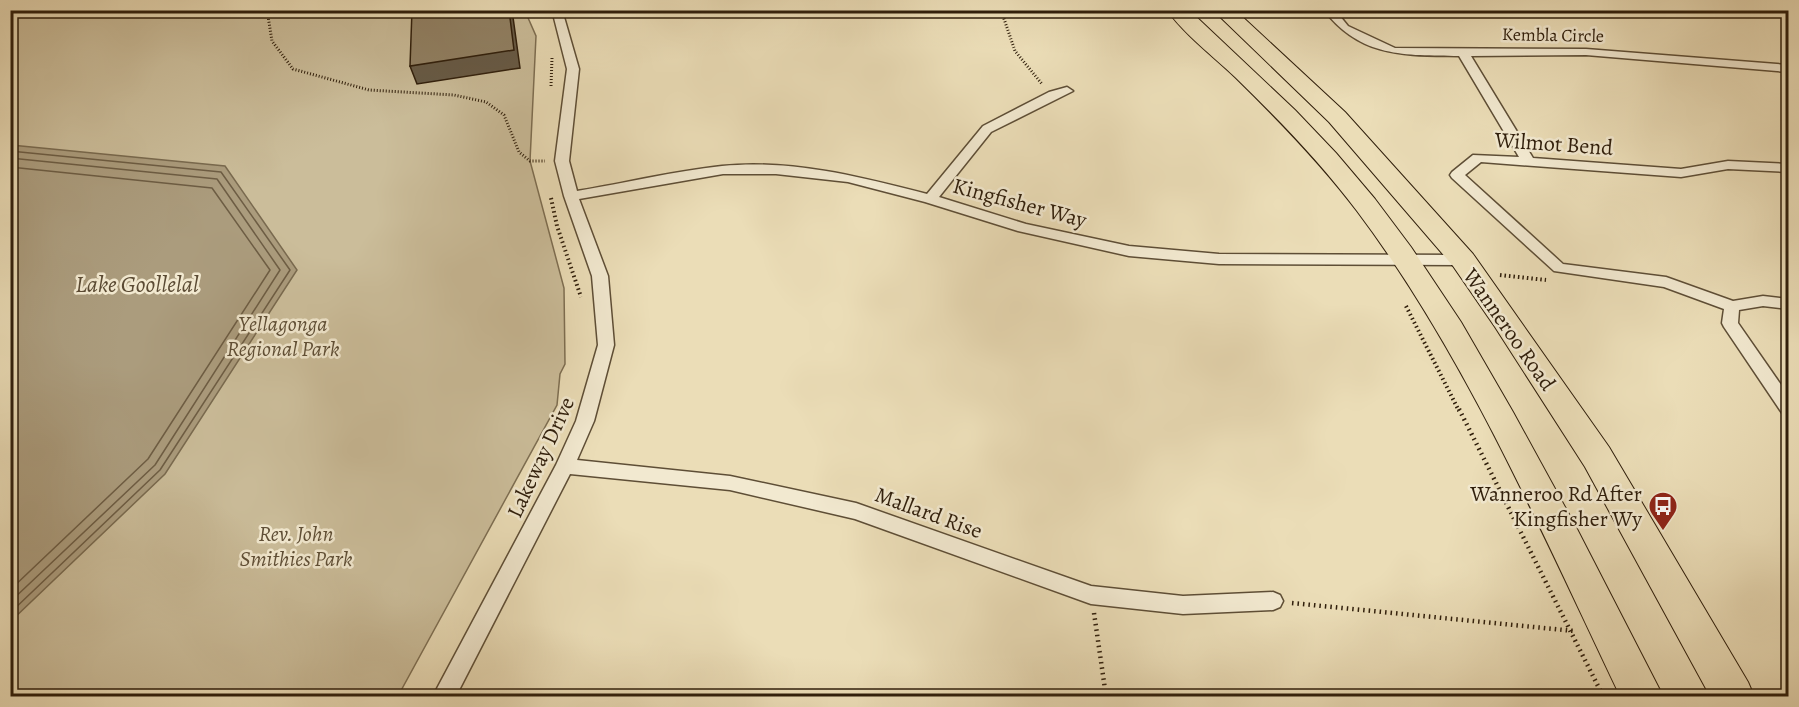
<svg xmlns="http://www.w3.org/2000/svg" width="1799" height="707" font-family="Alegreya,serif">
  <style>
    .green { fill: #cbbd9a; stroke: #7d6e52; stroke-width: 1.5 }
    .water { fill: #ab9c7d; stroke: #796a4f; stroke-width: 1.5 }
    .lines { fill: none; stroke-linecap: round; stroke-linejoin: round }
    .shore { stroke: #6d5d44; stroke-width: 1.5 }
    .street-casing { stroke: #5e4e36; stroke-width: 3 }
    .highway-casing { stroke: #2f1e0b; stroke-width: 2 }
    .path-far2 { stroke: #2f1e0b; stroke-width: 3; stroke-dasharray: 1 2; stroke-linecap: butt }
    .path-far1 { stroke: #2f1e0b; stroke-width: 4; stroke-dasharray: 1.5 3; stroke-linecap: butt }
    .path { stroke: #2f1e0b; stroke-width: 4.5; stroke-dasharray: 1.5 4; stroke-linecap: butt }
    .street { fill: #f2e9d0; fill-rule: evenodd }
    .highway { fill: #ebddb7; fill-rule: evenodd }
    .shaded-wall { fill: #665a46; stroke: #2f1e0b; stroke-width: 1.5 }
    .building { fill: #918164; stroke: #2f1e0b; stroke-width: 1.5 }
    .labels { text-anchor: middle; stroke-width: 5; stroke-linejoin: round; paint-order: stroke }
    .far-street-label { font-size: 18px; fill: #2f1e0b; stroke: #f2e9d0 }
    .street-label { font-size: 22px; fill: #2f1e0b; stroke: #f2e9d0 }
    .park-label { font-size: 22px; font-style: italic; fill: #5e4e36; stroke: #f2e9d0 }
    .poi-label { font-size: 22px; fill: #2f1e0b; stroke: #f2e9d0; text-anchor: end }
    .water-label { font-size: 24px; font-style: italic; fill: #5a4a33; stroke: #f2e9d0 }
  </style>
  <rect width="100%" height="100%" fill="#ebddb7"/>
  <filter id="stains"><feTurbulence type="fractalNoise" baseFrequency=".00333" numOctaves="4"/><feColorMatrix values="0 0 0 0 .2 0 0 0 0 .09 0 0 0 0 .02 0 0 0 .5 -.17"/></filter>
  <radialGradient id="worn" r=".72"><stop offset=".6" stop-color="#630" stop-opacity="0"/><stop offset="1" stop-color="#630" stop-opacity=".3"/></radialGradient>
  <path class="green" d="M10,11H525L536,36L530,161L564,288L565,364L560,374L557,405L398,696H11Z"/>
  <path class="water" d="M11,145L225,166L297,270L165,474L11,621Z"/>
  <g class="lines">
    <g class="shore">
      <path d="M10,151L221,172L290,270L160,470L10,613"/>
      <path d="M10,158L217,179L280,270L155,465L10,602"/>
      <path d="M10,167L212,188L270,270L148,459L10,590"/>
    </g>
    <g class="street-casing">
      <g id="street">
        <path d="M552,10H562L579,69L569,161L577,191C625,183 674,171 722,166C791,159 861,177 927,194L983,126L1049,92L1067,87L1073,91L991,132L939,197L1026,224L1129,246L1219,254L1463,255L1470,260L1463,265L1219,264L1129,256L1018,231L925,202L848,182L776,174H723L579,199L608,276L614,345L594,421L577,460L730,476L856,503L1091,586L1183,596L1273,592L1280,595L1283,601L1280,607L1273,610L1183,614L1091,604L855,519L730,490L570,474L456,696H433L556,465L576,421L598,345L592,276L564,196L555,161L567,69Z"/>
        <path d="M1324,10H1335L1348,26L1395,48L1586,49L1788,65V72L1586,55L1471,56L1533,158L1681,169L1728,161L1788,164V172L1728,169L1681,177L1481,162L1465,175L1563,264L1666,277L1733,301L1763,296L1788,299V309L1763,306L1739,310L1738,323L1788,395V414L1782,413L1724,327L1722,323L1724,309L1664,287L1554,271L1452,178L1450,175L1452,172L1473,155L1519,157L1459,56C1405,55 1361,58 1324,10Z"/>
      </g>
    </g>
    <g class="highway-casing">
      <g id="highway">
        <path d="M1167,10H1189L1295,110L1336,153L1375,199L1411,247L1461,322L1513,412L1576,527L1663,696H1620C1543,535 1465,354 1357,211C1321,163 1278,119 1235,77C1214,57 1184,34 1167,10Z"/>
        <path d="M1213,10H1235L1345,112L1473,254L1609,447L1748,682L1754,696H1710L1585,467L1495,327L1453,266L1329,122Z"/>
      </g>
    </g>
    <g class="path-far2">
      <path d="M267,10L272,41L293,69L369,90L454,95L486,102L504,115L519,152L530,161H545"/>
      <path d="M1001,10L1015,51L1042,84"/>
      <path d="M551,86L552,58"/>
    </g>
    <g class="path-far1">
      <path d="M551,198L557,226L581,297"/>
      <path d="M1500,275L1546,280"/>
      <path d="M1406,306L1459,411"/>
    </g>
    <g class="path">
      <path d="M1459,409L1603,696"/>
      <path d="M1292,603L1574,631"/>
      <path d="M1094,613L1106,696"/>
    </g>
    <use href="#street" class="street"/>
    <use href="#highway" class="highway"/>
  </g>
  <path class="shaded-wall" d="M509,10H512L520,68L417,84L410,66Z"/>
  <path class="building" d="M412,10H509L514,50L410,66Z"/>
  <defs>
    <g id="bus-pin" transform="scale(1.5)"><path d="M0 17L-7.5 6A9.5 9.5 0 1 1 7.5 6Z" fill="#8f2418" stroke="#f2e9d0"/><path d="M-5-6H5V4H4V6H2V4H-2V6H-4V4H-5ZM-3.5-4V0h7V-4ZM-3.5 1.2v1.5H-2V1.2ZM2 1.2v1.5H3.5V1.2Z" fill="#fff"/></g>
  </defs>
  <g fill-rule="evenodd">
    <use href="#bus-pin" x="1663" y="506"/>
  </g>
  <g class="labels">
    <g class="far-street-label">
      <text transform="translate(1553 35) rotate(1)" y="6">Kembla Circle</text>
    </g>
    <g class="street-label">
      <text transform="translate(1554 143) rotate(4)" y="8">Wilmot Bend</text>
      <text transform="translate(1020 202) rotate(15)" y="8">Kingfisher Way</text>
      <text transform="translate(1510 329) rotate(55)" y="8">Wanneroo Road</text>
      <text transform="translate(540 457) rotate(-65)" y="8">Lakeway Drive</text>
      <text transform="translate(929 512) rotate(20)" y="8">Mallard Rise</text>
    </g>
    <g class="park-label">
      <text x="283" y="331">Yellagonga<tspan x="283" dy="25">Regional Park</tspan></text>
      <text x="296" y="541">Rev. John<tspan x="296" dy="25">Smithies Park</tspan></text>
    </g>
    <g class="poi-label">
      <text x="1642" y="501">Wanneroo Rd After<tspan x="1642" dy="25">Kingfisher Wy</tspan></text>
    </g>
    <g class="water-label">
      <text x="137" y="292">Lake Goollelal</text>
    </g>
  </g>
  <rect width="1799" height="707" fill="none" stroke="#ebddb7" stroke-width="36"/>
  <rect x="12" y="12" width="1775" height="683" fill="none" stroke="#2f1e0b" stroke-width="3"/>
  <rect x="18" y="18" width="1763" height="671" fill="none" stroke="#2f1e0b" stroke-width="1.5"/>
  <rect width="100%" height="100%" filter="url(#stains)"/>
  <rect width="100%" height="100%" fill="url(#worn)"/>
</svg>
